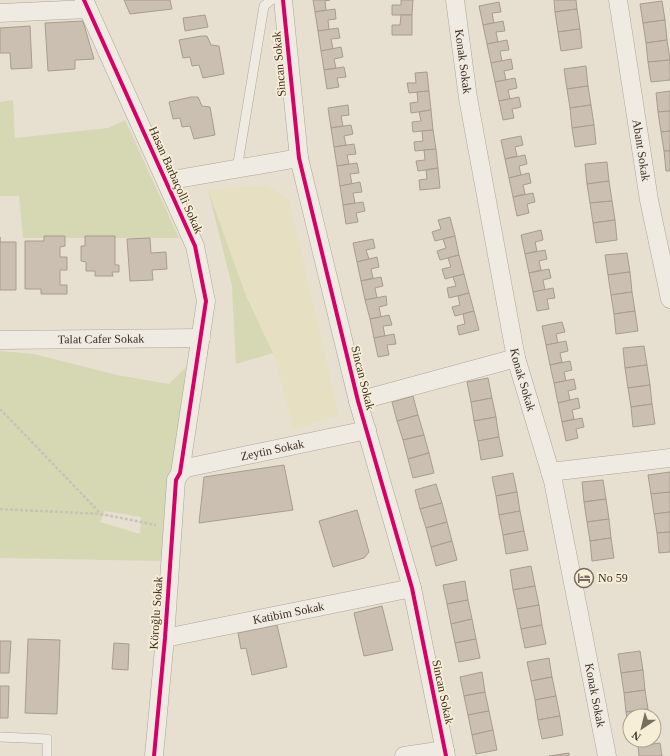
<svg xmlns="http://www.w3.org/2000/svg" width="670" height="756" font-family="'Times New Roman',serif">
  <style>
    .farmland { fill: #e6dfc2 }
    .green { fill: #d6d7b3; fill-rule: evenodd }
    .building { fill: #cbbfb2; stroke: #a89c90 }
    .lines { fill: none; stroke-linecap: round; stroke-linejoin: round }
    .lane-casing { stroke: #ada599; stroke-width: 10 }
    .street-casing { stroke: #ada599; stroke-width: 19 }
    .path { stroke: #c8c2b9; stroke-width: 2.5; stroke-dasharray: 3 2; stroke-linecap: butt }
    .lane { stroke: #efebe3; stroke-width: 9 }
    .street { stroke: #efebe3; stroke-width: 18 }
    .cycleway-casing { stroke: #f7eed8; stroke-width: 6 }
    .cycleway { stroke: #d6006c; stroke-width: 4 }
    .labels { text-anchor: middle; stroke-width: 3.5; stroke-linejoin: round; paint-order: stroke }
    .street-label { font-size: 12px; fill: #3d2e20; stroke: #f7eed8 }
    .poi-label { font-size: 12px; fill: #3d2e20; stroke: #f7eed8; text-anchor: start }
  </style>
  <rect width="100%" height="100%" fill="#e7e0d1"/>
  <path class="farmland" d="M266,185L289,199L339,415L294,430L273,353L246,296L208,190Z"/>
  <g class="green">
    <path d="M13,100L15,138L108,128L125,120L179,238H23L19,196H0V102Z"/>
    <path d="M208,190L246,296L273,353L236,364L232,286Z"/>
    <path d="M0,351L34,354L117,375L169,384L186,367L162,561L0,558ZM105,511L141,517L140,534L100,522Z"/>
  </g>
  <g class="building">
    <path d="M124,0H170L172,9L130,14Z"/>
    <path d="M313,0H330L325,1L326,10L315,12Z"/>
    <path d="M401,0H413L412,15H392V5H401Z"/>
    <path d="M554,0H576L577,9L555,12Z"/>
    <path d="M662,1L665,20L643,23L640,4Z"/>
    <path d="M499,2L501,12L492,13L494,23L483,25L479,6Z"/>
    <path d="M335,9L336,19L328,20L329,30L318,31L315,12Z"/>
    <path d="M577,9L580,29L558,32L555,12Z"/>
    <path d="M205,15L208,27L185,31L183,18Z"/>
    <path d="M401,15H412V35H392V25H400Z"/>
    <path d="M665,20L667,40L646,43L643,23Z"/>
    <path d="M83,21L94,59L75,60V69L48,71L45,23Z"/>
    <path d="M503,21L505,31L496,32L498,42L487,44L483,25Z"/>
    <path d="M30,26L32,68L11,69L10,53H0V28Z"/>
    <path d="M338,28L340,38L331,39L333,49L321,51L318,31Z"/>
    <path d="M580,29L582,48L561,51L558,32Z"/>
    <path d="M201,36H207L211,45L219,46L224,74L203,78L199,65L192,66L190,57L183,58L179,40Z"/>
    <path d="M507,40L509,50L500,51L502,61L491,63L487,44Z"/>
    <path d="M667,40L670,60L648,62L646,43Z"/>
    <path d="M341,47L343,57L334,59L336,68L324,70L321,51Z"/>
    <path d="M511,59L513,69L504,71L506,80L495,82L491,63Z"/>
    <path d="M670,60V80L651,82L648,62Z"/>
    <path d="M586,66L588,86L567,89L564,69Z"/>
    <path d="M344,67L346,77L337,78L339,87L327,89L324,70Z"/>
    <path d="M427,72L429,91L409,93L407,83H416L415,73Z"/>
    <path d="M515,78L517,88L508,90L510,99L499,101L495,82Z"/>
    <path d="M588,86L591,105L570,108L567,89Z"/>
    <path d="M429,91L431,110L411,113L410,103L418,102L417,92Z"/>
    <path d="M670,91V111L658,112L656,93Z"/>
    <path d="M191,97H198L202,106L210,107L215,135L194,139L190,126L182,127L180,118L173,119L169,102Z"/>
    <path d="M519,97L521,107L512,109L514,118L503,120L499,101Z"/>
    <path d="M348,105L349,115L341,116L343,126L331,128L328,108Z"/>
    <path d="M591,105L594,125L572,128L570,108Z"/>
    <path d="M431,110L433,130L413,132L412,122L421,121L419,112Z"/>
    <path d="M670,111V131L661,132L658,112Z"/>
    <path d="M351,125L353,134L344,136L346,145L334,147L331,128Z"/>
    <path d="M594,125L596,144L575,147L572,128Z"/>
    <path d="M433,130L436,149L415,151L414,142L423,141L422,131Z"/>
    <path d="M670,131V151H664L661,132Z"/>
    <path d="M521,136L523,145L515,147L517,156L505,159L501,140Z"/>
    <path d="M354,144L356,154L347,155L349,164L337,166L334,147Z"/>
    <path d="M436,149L438,168L418,171L416,161L425,160L424,150Z"/>
    <path d="M664,151H670V171H666Z"/>
    <path d="M525,155L527,164L519,166L521,175L509,178L505,159Z"/>
    <path d="M607,162L609,181L587,184L585,164Z"/>
    <path d="M357,163L359,173L350,174L352,184L340,186L337,166Z"/>
    <path d="M438,168L440,188L420,190L419,180L427,179L426,170Z"/>
    <path d="M529,173L531,183L523,185L525,194L513,197L509,178Z"/>
    <path d="M609,181L612,201L590,203L587,184Z"/>
    <path d="M360,182L362,192L353,193L355,203L343,205L340,186Z"/>
    <path d="M533,193L535,202L527,204L529,213L517,216L513,197Z"/>
    <path d="M612,201L615,220L593,223L590,203Z"/>
    <path d="M363,202L365,211L356,213L358,222L346,224L343,205Z"/>
    <path d="M450,217L455,236L435,241L432,232L441,229L438,220Z"/>
    <path d="M615,220L617,240L596,243L593,223Z"/>
    <path d="M541,230L543,240L535,242L537,251L525,254L521,235Z"/>
    <path d="M44,236H65V246L60,247V257H67V270H60V285H67V294H41V289H25V241H44Z"/>
    <path d="M85,236H115V265H119V272H112L113,276H95V271H86V262L81,261V246H85Z"/>
    <path d="M455,236L459,255L440,260L437,251L446,248L443,239Z"/>
    <path d="M0,237V242H16V290H0Z"/>
    <path d="M150,238L151,253L166,252L167,269L152,270L153,280L130,281L127,239Z"/>
    <path d="M373,239L375,248L366,250L369,259L357,262L353,243Z"/>
    <path d="M545,250L547,259L539,261L541,270L529,273L525,254Z"/>
    <path d="M627,253L630,272L608,275L605,255Z"/>
    <path d="M459,255L464,274L445,279L442,269L451,267L448,258Z"/>
    <path d="M377,257L379,267L371,269L373,278L361,281L357,262Z"/>
    <path d="M549,269L551,278L543,280L545,290L533,292L529,273Z"/>
    <path d="M630,272L632,292L611,295L608,275Z"/>
    <path d="M464,274L469,293L449,298L447,288L456,286L453,277Z"/>
    <path d="M381,277L383,286L375,288L377,298L365,300L361,281Z"/>
    <path d="M553,288L555,298L547,299L549,309L537,311L533,292Z"/>
    <path d="M632,292L635,311L614,314L611,295Z"/>
    <path d="M469,293L474,311L455,316L452,307L460,305L458,296Z"/>
    <path d="M386,296L387,305L379,307L381,317L370,319L365,300Z"/>
    <path d="M474,311L479,330L459,335L457,326L465,324L463,314Z"/>
    <path d="M635,311L638,331L616,334L614,314Z"/>
    <path d="M389,315L392,325L383,326L385,336L374,338L370,319Z"/>
    <path d="M562,322L565,332L556,334L558,343L546,345L542,326Z"/>
    <path d="M394,334L396,344L387,345L389,355L378,357L374,338Z"/>
    <path d="M566,341L568,351L560,353L562,362L550,365L546,345Z"/>
    <path d="M644,346L647,365L625,368L623,348Z"/>
    <path d="M570,361L572,370L564,372L566,381L554,383L550,365Z"/>
    <path d="M647,365L650,385L628,388L625,368Z"/>
    <path d="M488,378L492,398L471,402L467,382Z"/>
    <path d="M574,379L576,389L568,391L570,400L558,403L554,383Z"/>
    <path d="M650,385L652,404L631,407L628,388Z"/>
    <path d="M413,396L418,415L397,421L392,402Z"/>
    <path d="M492,398L496,417L474,421L471,402Z"/>
    <path d="M578,398L580,408L572,410L574,419L562,422L558,403Z"/>
    <path d="M652,404L655,424L633,427L631,407Z"/>
    <path d="M418,415L424,435L403,440L397,421Z"/>
    <path d="M496,417L499,437L478,441L474,421Z"/>
    <path d="M582,418L584,427L576,429L578,438L566,441L562,422Z"/>
    <path d="M424,435L429,453L408,459L403,440Z"/>
    <path d="M499,437L503,456L481,460L478,441Z"/>
    <path d="M429,453L434,473L413,478L408,459Z"/>
    <path d="M284,465L293,510L199,523L204,477Z"/>
    <path d="M670,472V492L651,494L648,475Z"/>
    <path d="M513,473L517,492L496,496L492,477Z"/>
    <path d="M603,480L606,499L584,502L582,482Z"/>
    <path d="M436,484L442,503L420,509L415,490Z"/>
    <path d="M517,492L520,511L499,515L496,496Z"/>
    <path d="M670,492V512L654,514L651,494Z"/>
    <path d="M606,499L609,519L587,522L584,502Z"/>
    <path d="M442,503L447,522L426,528L420,509Z"/>
    <path d="M357,510L369,552L364,558L333,567L319,521Z"/>
    <path d="M520,511L524,531L503,535L499,515Z"/>
    <path d="M670,512V532L657,533L654,514Z"/>
    <path d="M609,519L611,538L590,541L587,522Z"/>
    <path d="M447,522L452,541L431,547L426,528Z"/>
    <path d="M524,531L528,550L506,554L503,535Z"/>
    <path d="M670,532V552L659,553L657,533Z"/>
    <path d="M611,538L614,558L592,561L590,541Z"/>
    <path d="M452,541L457,560L436,566L431,547Z"/>
    <path d="M531,566L535,586L513,590L510,570Z"/>
    <path d="M465,581L468,600L447,604L443,585Z"/>
    <path d="M535,586L539,605L517,609L513,590Z"/>
    <path d="M468,600L472,619L451,624L447,604Z"/>
    <path d="M539,605L542,625L521,629L517,609Z"/>
    <path d="M382,606L393,650L364,656L354,613Z"/>
    <path d="M472,619L476,639L455,643L451,624Z"/>
    <path d="M277,625L287,667L252,675L246,648L241,649L238,633Z"/>
    <path d="M542,625L546,644L525,648L521,629Z"/>
    <path d="M28,639L60,640L57,714L25,713Z"/>
    <path d="M476,639L480,658L459,662L455,643Z"/>
    <path d="M0,641H11L9,673H0Z"/>
    <path d="M114,643L129,644L128,670L112,669Z"/>
    <path d="M640,651L643,670L621,673L618,654Z"/>
    <path d="M549,658L552,677L531,681L527,662Z"/>
    <path d="M643,670L645,690L624,693L621,673Z"/>
    <path d="M482,672L485,692L464,696L460,677Z"/>
    <path d="M552,677L556,696L535,700L531,681Z"/>
    <path d="M0,686H9L8,718H0Z"/>
    <path d="M645,690L648,709L626,712L624,693Z"/>
    <path d="M485,692L489,711L468,715L464,696Z"/>
    <path d="M556,696L560,716L538,720L535,700Z"/>
    <path d="M648,709L649,716H630L629,732L626,712Z"/>
    <path d="M489,711L493,730L472,735L468,715Z"/>
    <path d="M560,716L563,735L542,739L538,720Z"/>
    <path d="M493,730L497,750L476,754L472,735Z"/>
    <path d="M660,743L662,756H639L638,746Z"/>
    <path d="M569,753V756H549Z"/>
  </g>
  <g class="lines">
    <g class="lane-casing">
      <g id="lane">
        <path d="M237,169L264,6L271,0"/>
        <path d="M0,737L47,739V756"/>
      </g>
    </g>
    <g class="street-casing">
      <g id="street">
        <path d="M84,0L195,246L206,301L180,473L176,480L165,638L154,756"/>
        <path d="M283,0L299,158L358,401L412,588L446,756"/>
        <path id="s1" d="M455,0L468,98L516,358L553,481L607,756"/>
        <path id="s2" d="M618,0L649,200L670,299"/>
        <path d="M0,13L88,9"/>
        <path d="M166,181L299,158"/>
        <path id="s3" d="M0,340L201,338"/>
        <path d="M358,401L516,358"/>
        <path d="M550,472L670,458"/>
        <path id="s4" d="M180,473L186,468L367,430"/>
        <path id="s5" d="M165,638L412,588"/>
        <path d="M404,756L445,750"/>
      </g>
    </g>
    <g class="path">
      <path d="M0,409L101,514L156,525"/>
      <path d="M0,509L101,514"/>
    </g>
    <use href="#lane" class="lane"/>
    <use href="#street" class="street"/>
    <g class="cycleway-casing">
      <g id="cycleway">
        <path d="M84,0L195,246L206,301L180,473L176,480L165,638L154,756"/>
        <path d="M283,0L299,158L358,401L412,588L446,756"/>
      </g>
    </g>
    <use href="#cycleway" class="cycleway"/>
  </g>
  <defs>
    <g id="hotel-ring" transform="scale(1)"><circle r="9.5" fill="#f7eed8" stroke="#786c5e" stroke-width="1.5"/><path d="M-6-4.5h1.5V1H6V5H4.5V3h-9V5H-6ZM-4 0a1.8 1.8 0 1 1 3.6 0ZM.5 0V-2.5h3Q6-2.5 6 0Z" fill="#786c5e"/></g>
  </defs>
  <g fill-rule="evenodd">
    <use href="#hotel-ring" x="584" y="578"/>
  </g>
  <g class="labels">
    <g class="street-label">
      <text dy="4" stroke="none"><textPath href="#s1" startOffset="62">Konak Sokak</textPath></text>
      <text transform="translate(279 64) rotate(-95)" y="4">Sincan Sokak</text>
      <text dy="4" stroke="none"><textPath href="#s2" startOffset="152">Abant Sokak</textPath></text>
      <text transform="translate(176 180) rotate(66)" y="4">Hasan Barbaçolli Sokak</text>
      <text dy="4" stroke="none"><textPath href="#s3" startOffset="101">Talat Cafer Sokak</textPath></text>
      <text transform="translate(363 378) rotate(76)" y="4">Sincan Sokak</text>
      <text dy="4" stroke="none"><textPath href="#s1" startOffset="386">Konak Sokak</textPath></text>
      <text dy="4" stroke="none"><textPath href="#s4" startOffset="96">Zeytin Sokak</textPath></text>
      <text transform="translate(156 613) rotate(-86)" y="4">Köroğlu Sokak</text>
      <text dy="4" stroke="none"><textPath href="#s5" startOffset="126">Katibim Sokak</textPath></text>
      <text transform="translate(443 692) rotate(78)" y="4">Sincan Sokak</text>
      <text dy="4" stroke="none"><textPath href="#s1" startOffset="710">Konak Sokak</textPath></text>
    </g>
    <g class="poi-label">
      <text x="598" y="582">No 59</text>
    </g>
  </g>
  <g transform="translate(642 728) rotate(215)"><circle r="19" fill="#f7eed8" stroke="#ada18e"/>
  <path d="M0-3L7 15L0 10L-7 15Z" fill="#786c5e"/>
  <text y="-6" font-size="11" font-weight="bold" text-anchor="middle" fill="#3d2e20">N</text>
  </g>
</svg>
